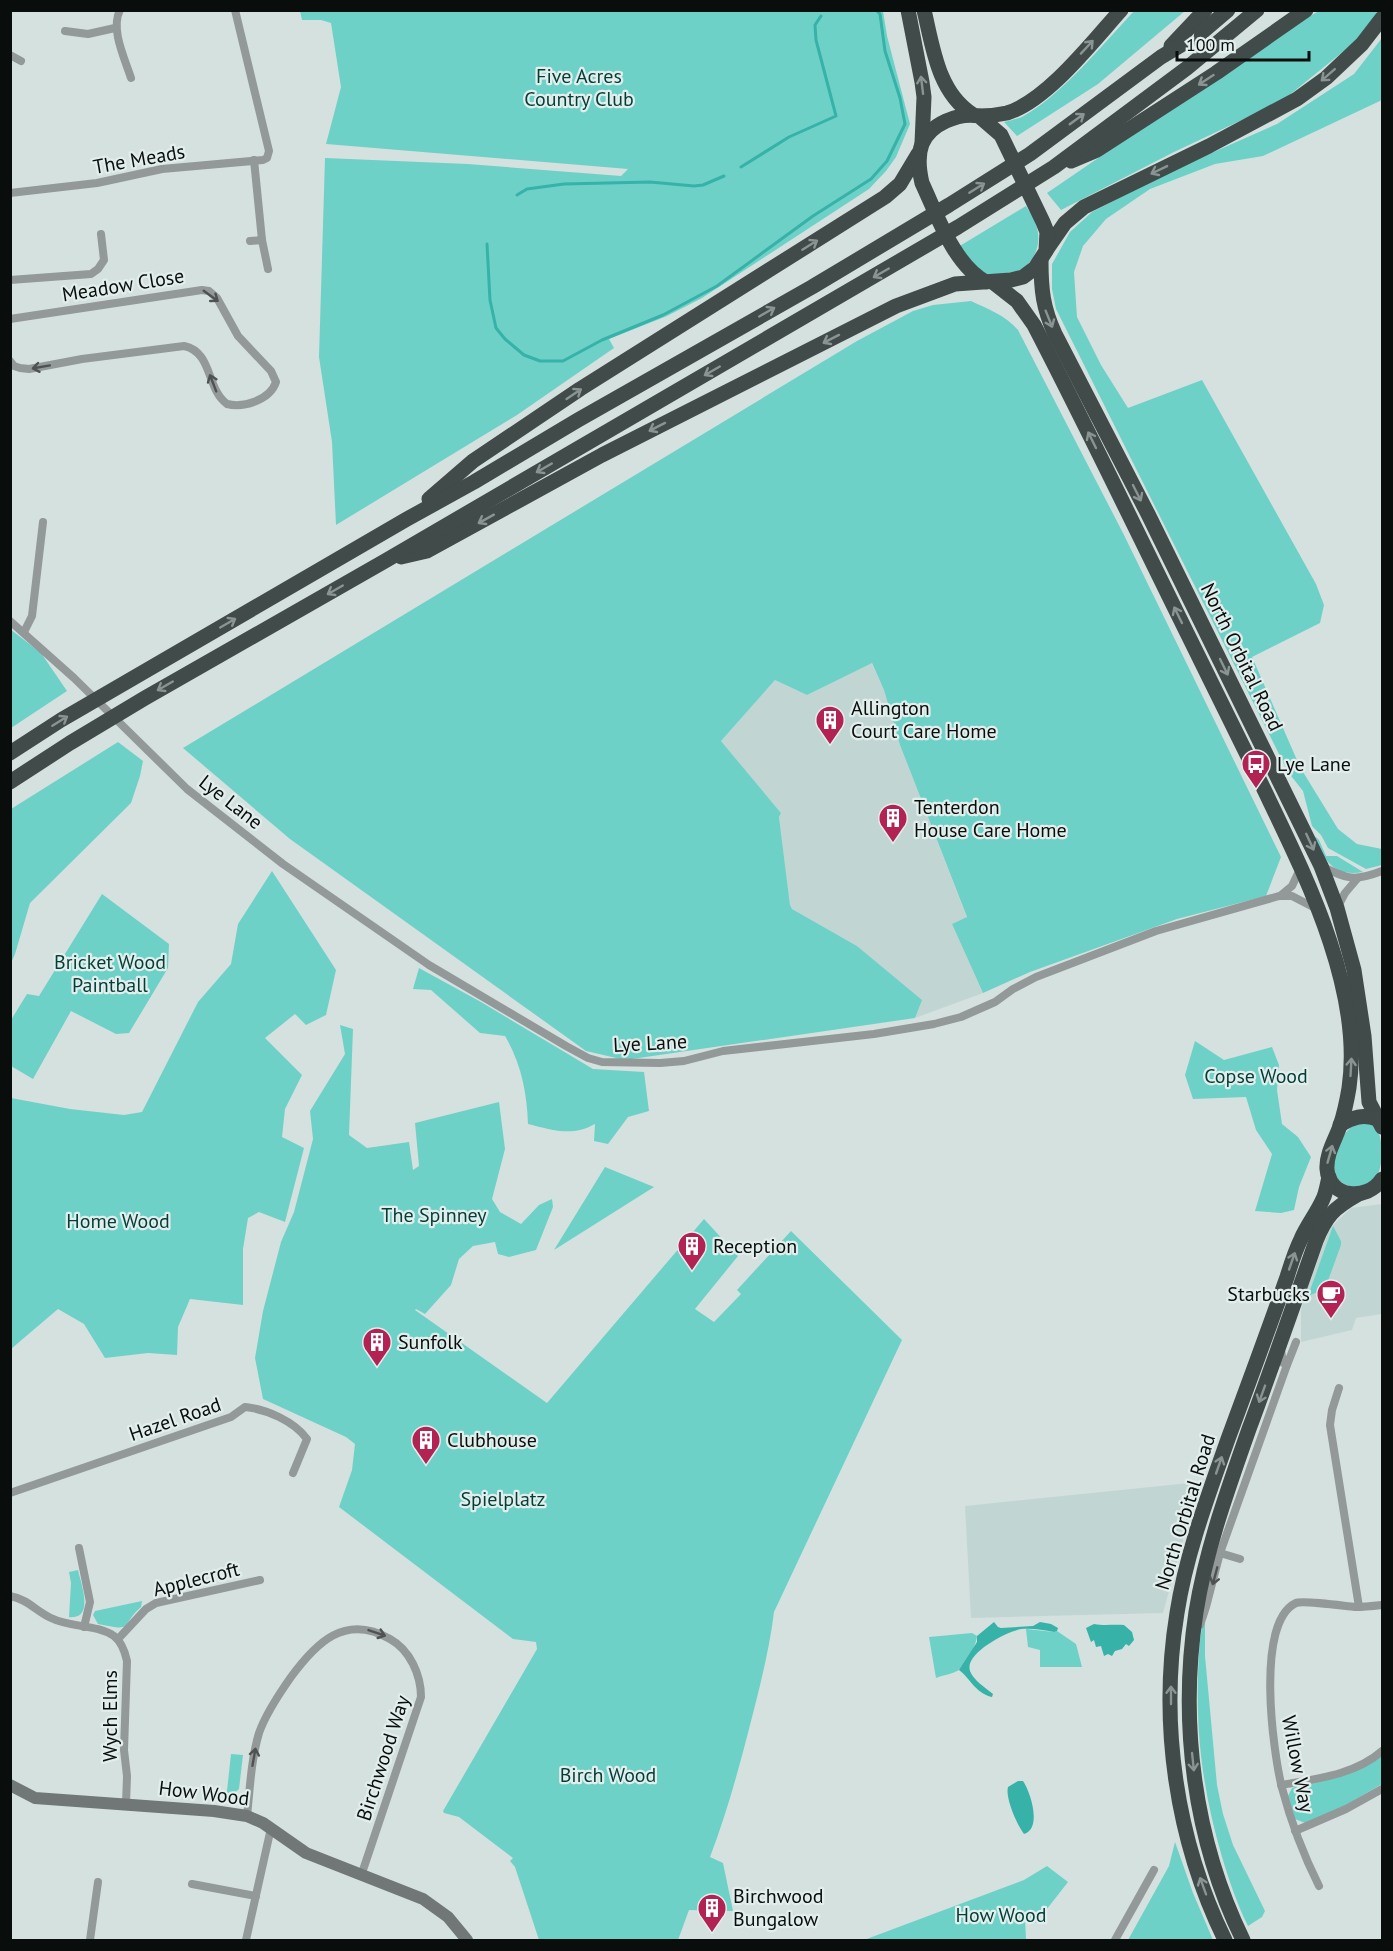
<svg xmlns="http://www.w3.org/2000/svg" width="1393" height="1951" font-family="'PT Sans',sans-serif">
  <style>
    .built { fill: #c1d6d3 }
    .green { fill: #6ed1c7 }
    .water { fill: #36b2a8 }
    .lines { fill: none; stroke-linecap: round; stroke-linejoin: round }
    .stream { stroke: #36b2a8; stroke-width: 3 }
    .street { stroke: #939898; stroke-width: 8 }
    .secondary { stroke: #707776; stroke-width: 12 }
    .highway { stroke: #414b4a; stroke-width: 15 }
    .oneway { stroke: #899493 }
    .oneway2 { stroke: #4e5252 }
    .labels { text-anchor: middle; stroke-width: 4.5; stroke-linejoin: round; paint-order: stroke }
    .park-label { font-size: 20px; fill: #033d38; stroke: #e2eeec }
    .street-label { font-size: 20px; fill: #090d0c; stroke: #e2eeec }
    .poi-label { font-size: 20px; fill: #090d0c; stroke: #e2eeec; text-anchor: start }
  </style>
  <rect width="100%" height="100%" fill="#d5e1df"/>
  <g class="built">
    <path d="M871,662L884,690L900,745L967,918L952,924L983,993L915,1018L921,1000L857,946L792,909L790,905L779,817L781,813L721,741L775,680L807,695Z"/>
    <path d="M1382,1204V1314L1356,1318L1352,1330L1301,1342V1311L1306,1289L1330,1228L1351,1208Z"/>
    <path d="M1199,1482L1163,1613L971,1618L965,1506Z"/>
  </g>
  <g class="green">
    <path d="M634,10L883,11L887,36L910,124L896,157L886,171L869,189L702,298L667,316L609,339L614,348L517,415L336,525L332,442L319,357L325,158L468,164L621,176L628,169L326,144L341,87L331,23L321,20H302L300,11Z"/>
    <path d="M1134,11H1185L1098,84L1017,136L1004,122C1009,121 1016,119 1022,117C1062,95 1103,44 1134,11Z"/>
    <path d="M1319,11H1379L1361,37L1282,101L1174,152L1061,210L1047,193L1290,27Z"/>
    <path d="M1382,38V100L1263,156L1215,164L1150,189L1106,219L1083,246L1074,272L1077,317L1101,365L1128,408L1202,380L1316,584L1324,605L1320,623L1252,657L1300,767L1338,829L1357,844L1382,849V865L1366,869L1328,848L1321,835L1312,826L1303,791L1288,772L1056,309L1052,289V264L1070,232L1092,212L1173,170L1277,124L1354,74Z"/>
    <path d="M1026,206C1029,211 1033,216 1035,222C1045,245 1032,271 1007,274C999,275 992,277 984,273C975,269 966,255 958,247Z"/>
    <path d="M971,301C988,309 1005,315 1018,330L1123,533L1281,857L1266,896L1177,919L1030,972L983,993L952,924L967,917L900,745L884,690L872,663L807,695L775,680L721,741L781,813L779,817L790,905L792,909L857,946L922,1000L915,1018L625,1060L586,1051L290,839L183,748L857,341L913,311L933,305Z"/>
    <path d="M10,629L41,653L67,691L11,728Z"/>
    <path d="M118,742L143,761L140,776L131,803L30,903L15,954L11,963V809Z"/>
    <path d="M1316,837L1319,840L1326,856H1337L1363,872C1333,877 1326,861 1313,838Z"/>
    <path d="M272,871L336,970L326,1015L306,1025L295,1014L265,1038L302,1075L285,1109L282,1137L304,1148L285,1222L259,1212L248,1218L243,1249V1305L190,1299L178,1327L177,1355L148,1353L105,1358L84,1324L58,1309L11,1349V1098L70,1109L124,1115L142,1112L198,1002L231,964L238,924Z"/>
    <path d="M102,894L169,944L168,968L129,1033L116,1034L71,1011L33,1079L11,1066V1020L27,994L39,996Z"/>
    <path d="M419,968L481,1002L593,1069L644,1072L649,1111L628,1117L608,1144L594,1141L595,1124C572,1137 552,1130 528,1124C527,1093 521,1063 505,1036L480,1033L431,990L413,989Z"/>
    <path d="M340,1025L353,1029L349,1135L367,1148L409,1142L413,1170L419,1166L415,1123L499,1102L505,1149L492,1199L500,1212L521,1224L539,1205L552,1199L553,1207L536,1250L509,1257L498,1254L495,1242L473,1246L459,1259L451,1285L425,1314L416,1309L415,1310L547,1403L704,1219L738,1256L695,1309L714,1322L741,1294L737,1290L791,1231L902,1340L774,1612C769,1652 759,1690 749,1729C738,1772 726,1815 710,1857L723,1863L733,1911L689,1910L678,1940H539L515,1867L510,1861L513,1858L459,1817L444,1813L443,1811L537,1649L536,1642L513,1639L339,1507L352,1470L355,1444L346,1437L263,1399L255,1358L263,1311L281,1242L294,1212L313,1139L310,1111L345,1054Z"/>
    <path d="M1195,1041L1224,1060L1272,1047L1279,1065L1277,1090L1282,1124L1298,1137L1311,1157L1299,1187L1294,1210L1281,1213L1255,1211L1272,1154L1256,1130L1246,1097L1193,1099L1185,1075Z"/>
    <path d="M1358,1123C1364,1123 1372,1122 1376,1128C1384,1138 1384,1171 1374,1180C1370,1184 1361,1186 1356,1188C1350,1186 1344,1185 1339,1180C1326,1164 1341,1130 1358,1123Z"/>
    <path d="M605,1167L654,1187L554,1250Z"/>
    <path d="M1333,1226L1341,1241V1245L1325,1289L1308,1296Z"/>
    <path d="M78,1570C81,1584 95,1620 69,1617L71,1583L69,1572Z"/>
    <path d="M142,1601L141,1607C119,1626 136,1632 98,1624L93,1615L95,1611Z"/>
    <path d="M1205,1616V1656L1217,1785L1223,1814L1233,1845L1265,1911L1262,1917L1248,1926C1237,1904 1229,1880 1222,1857C1204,1795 1196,1740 1198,1675C1199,1656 1199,1634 1205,1616Z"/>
    <path d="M1026,1629L1054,1632L1057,1631L1076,1644L1082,1667H1040V1650L1028,1647Z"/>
    <path d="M972,1633L977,1636C976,1646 966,1665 959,1670C953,1674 943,1675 936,1678L929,1637Z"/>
    <path d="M231,1754L243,1755L239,1789L226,1800Z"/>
    <path d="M1382,1755V1784L1344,1806L1305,1823L1295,1819L1288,1796L1292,1788Z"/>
    <path d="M1175,1842L1193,1893L1213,1940H1128L1169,1866Z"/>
    <path d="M1047,1866L1068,1882L1036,1923L1025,1917L1026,1940H864L1024,1880Z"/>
  </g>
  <g class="water">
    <path d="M994,1622L998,1627L1001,1628L1033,1626L1040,1622L1051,1624L1058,1628L1057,1631L1054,1632C1044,1630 1032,1628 1021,1629C1008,1631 964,1653 970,1671C973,1680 986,1688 993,1694L992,1697C975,1693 971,1679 959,1670L977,1642V1636Z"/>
    <path d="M1094,1624C1105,1626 1114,1624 1124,1625L1132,1632L1134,1640L1129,1646L1126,1644L1122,1649L1115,1651L1112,1656L1108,1654L1104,1656L1101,1646L1096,1647L1094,1640L1091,1642L1086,1628Z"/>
    <path d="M1018,1781H1023C1031,1793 1042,1829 1024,1834C1017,1825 1005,1798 1008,1787Z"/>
  </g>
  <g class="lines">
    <g class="stream">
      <path d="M741,167L789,137L836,116L816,40L815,25L821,16"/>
      <path d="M517,195L527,189L564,184L650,182L694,186L703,185L724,176"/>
      <path d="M487,244L490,300L496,328L505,339L524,355L540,361H563L602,340L663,315L717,286L813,216L871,179L887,161L905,124L900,98L885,51L880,14L876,10"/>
    </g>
    <g class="street">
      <path d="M120,10C110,29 125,59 131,78"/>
      <path d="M65,31L88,34L115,28"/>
      <path d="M10,55L21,61"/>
      <path d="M254,160L262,240L268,269"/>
      <path d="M10,193L97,183L162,169L263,160L267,158L269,151L235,10"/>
      <path d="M250,241L262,240"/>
      <path d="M10,280L91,274L98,269L104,260L101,234"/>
      <path d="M10,319L202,290L209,291L217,298L238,336L271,371L276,382C270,400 244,408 227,404C206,389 213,352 184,346L82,359L29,369L20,368L14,366L10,361"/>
      <path d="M10,621L74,678L187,789L283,864L429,965L566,1046L588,1058L602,1062L660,1063L684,1061L723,1051L874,1034L934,1024L961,1017L995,1002L1013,989L1036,977L1156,931L1279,896H1292L1317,909"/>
      <path d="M24,632L32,616L43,522"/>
      <path d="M1321,866C1348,879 1353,882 1382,871"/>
      <path d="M1280,896L1292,886L1300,869"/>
      <path d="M1337,908L1345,893L1357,879"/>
      <path d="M1287,1365L1296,1342"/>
      <path d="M1339,1388L1332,1410L1330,1425L1359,1607"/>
      <path d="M10,1493L231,1417L245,1407C266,1409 294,1421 307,1439L293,1473"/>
      <path d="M79,1548L90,1602L84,1627"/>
      <path d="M1220,1553L1240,1559"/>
      <path d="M10,1596C27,1599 36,1611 51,1618C71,1628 96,1624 114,1636C122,1642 125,1652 127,1661L124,1750L127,1776L126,1804"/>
      <path d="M1200,1625L1206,1607L1220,1553L1287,1365L1283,1363L1281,1350"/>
      <path d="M118,1639L146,1609L156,1603L260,1580"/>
      <path d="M1281,1785C1315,1779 1355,1775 1382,1751"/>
      <path d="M247,1816C250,1788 251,1760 259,1733C266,1713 279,1694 291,1677C316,1643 345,1613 390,1639C410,1650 421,1675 421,1697L361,1876"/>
      <path d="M1295,1831L1346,1809L1382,1789"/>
      <path d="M192,1884L256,1896"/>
      <path d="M1319,1886C1303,1854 1291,1822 1282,1788C1273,1752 1255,1622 1296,1603C1303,1600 1344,1606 1355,1607C1364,1607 1373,1606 1382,1605"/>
      <path d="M90,1940L98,1882"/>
      <path d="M246,1940L271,1828"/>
      <path d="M1115,1940L1154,1870"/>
    </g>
    <path class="secondary" d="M10,1785L35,1798L214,1811L247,1816L263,1823L306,1853L423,1899L448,1917L467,1940"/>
    <g class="highway">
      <path d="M908,10L922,82L924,97L922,143"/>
      <path d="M924,10C933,48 938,92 972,114"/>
      <path d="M1171,46L1205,10"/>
      <path d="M979,116C988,116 998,115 1007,113C1047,101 1093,41 1121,10"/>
      <path d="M1071,161L1097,150L1216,73L1306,10"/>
      <path d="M1047,249L1065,223L1084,207L1209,146L1297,99L1326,78L1362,44L1382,18"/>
      <path d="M1041,261C1041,290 1043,308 1055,334L1148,514L1321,866L1337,908L1354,970L1364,1036L1369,1102L1382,1127"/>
      <path d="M994,283L1017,301L1034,325C1087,427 1136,530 1187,633C1211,682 1236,732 1260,781C1302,869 1364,987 1349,1088C1347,1100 1344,1114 1340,1126C1335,1140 1326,1154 1327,1169C1329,1198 1367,1202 1382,1179"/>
      <path d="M429,499L473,461L580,389L885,197L900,184L918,154"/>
      <path d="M401,557L427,551L602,455L896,306L955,284L1011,280L1023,277L1035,268L1046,251L1047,232L1043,222L1001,135L979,116C959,112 930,124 922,144C917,157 919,170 922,183C937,215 954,265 986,282"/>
      <path d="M10,753L61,720L407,519L474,482L578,420L812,287L949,205L1030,154L1161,57L1201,33L1228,10"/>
      <path d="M10,782L70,743L145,698L385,561L958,227L1054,167L1187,68L1257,10"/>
      <path d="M1340,1125C1353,1117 1363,1114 1377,1119"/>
      <path d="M1225,1940C1176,1840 1159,1723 1177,1613C1186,1554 1208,1496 1228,1439C1248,1385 1268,1331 1287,1277C1291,1264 1295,1251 1301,1239C1307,1225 1317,1213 1323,1199C1326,1193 1327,1185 1329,1177"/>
      <path d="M1243,1940C1194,1840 1179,1723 1196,1612C1206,1549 1228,1489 1249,1429C1272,1367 1294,1304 1316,1241C1326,1216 1334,1208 1357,1195"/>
    </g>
  </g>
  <defs><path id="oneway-shaft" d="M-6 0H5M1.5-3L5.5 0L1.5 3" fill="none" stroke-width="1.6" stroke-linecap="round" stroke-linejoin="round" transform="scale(1.5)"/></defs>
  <g class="oneway">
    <use href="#oneway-shaft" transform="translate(1087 47) rotate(-47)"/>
    <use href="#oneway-shaft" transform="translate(1328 75) rotate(139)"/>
    <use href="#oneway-shaft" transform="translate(1206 80) rotate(147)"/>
    <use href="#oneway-shaft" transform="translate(922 85) rotate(-97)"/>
    <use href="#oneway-shaft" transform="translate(1077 119) rotate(-36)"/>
    <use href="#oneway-shaft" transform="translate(1159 170) rotate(154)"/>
    <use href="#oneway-shaft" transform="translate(977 188) rotate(-32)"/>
    <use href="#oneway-shaft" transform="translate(810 245) rotate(-32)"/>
    <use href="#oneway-shaft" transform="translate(881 273) rotate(150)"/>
    <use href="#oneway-shaft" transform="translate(767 312) rotate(-30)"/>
    <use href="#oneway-shaft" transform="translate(1049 319) rotate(68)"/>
    <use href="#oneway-shaft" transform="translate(831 339) rotate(153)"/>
    <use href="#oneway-shaft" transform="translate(712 371) rotate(150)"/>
    <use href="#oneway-shaft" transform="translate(574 394) rotate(-34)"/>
    <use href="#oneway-shaft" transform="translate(657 427) rotate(153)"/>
    <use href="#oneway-shaft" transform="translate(1092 440) rotate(-116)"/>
    <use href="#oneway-shaft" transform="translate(544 468) rotate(150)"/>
    <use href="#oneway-shaft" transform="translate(1137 493) rotate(63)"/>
    <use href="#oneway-shaft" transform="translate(486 519) rotate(151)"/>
    <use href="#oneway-shaft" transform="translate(335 590) rotate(150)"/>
    <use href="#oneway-shaft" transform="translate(1178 615) rotate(-116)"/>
    <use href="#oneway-shaft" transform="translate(228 623) rotate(-30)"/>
    <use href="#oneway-shaft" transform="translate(1224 667) rotate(64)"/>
    <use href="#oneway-shaft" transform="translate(165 686) rotate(150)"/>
    <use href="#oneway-shaft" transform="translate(60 721) rotate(-32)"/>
    <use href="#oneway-shaft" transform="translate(1310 842) rotate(65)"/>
    <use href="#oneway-shaft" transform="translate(1351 1067) rotate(-87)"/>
    <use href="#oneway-shaft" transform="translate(1330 1154) rotate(-74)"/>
    <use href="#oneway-shaft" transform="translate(1292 1261) rotate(-71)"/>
    <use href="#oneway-shaft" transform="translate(1262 1394) rotate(110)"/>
    <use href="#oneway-shaft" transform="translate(1219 1465) rotate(-71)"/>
    <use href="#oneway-shaft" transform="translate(1171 1695) rotate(-90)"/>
    <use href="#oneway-shaft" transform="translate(1193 1762) rotate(84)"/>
    <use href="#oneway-shaft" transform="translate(1203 1886) rotate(-110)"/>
  </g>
  <g class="oneway2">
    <use href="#oneway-shaft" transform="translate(211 296) rotate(36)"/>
    <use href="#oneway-shaft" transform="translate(41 367) rotate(170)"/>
    <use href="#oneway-shaft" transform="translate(213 383) rotate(-111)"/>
    <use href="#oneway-shaft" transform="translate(1215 1576) rotate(105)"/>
    <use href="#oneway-shaft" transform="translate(377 1633) rotate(19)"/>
    <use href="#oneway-shaft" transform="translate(254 1757) rotate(-80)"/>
  </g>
  <defs>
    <g id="building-pin" transform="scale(1.5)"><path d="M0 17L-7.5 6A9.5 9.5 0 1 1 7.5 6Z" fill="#b22253" stroke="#e2eeec"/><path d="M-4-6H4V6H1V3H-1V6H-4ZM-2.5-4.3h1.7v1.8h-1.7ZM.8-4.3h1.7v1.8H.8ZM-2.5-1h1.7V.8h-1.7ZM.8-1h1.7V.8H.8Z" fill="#fff"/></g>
    <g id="bus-pin" transform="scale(1.5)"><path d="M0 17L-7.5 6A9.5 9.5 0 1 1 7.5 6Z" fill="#b22253" stroke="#e2eeec"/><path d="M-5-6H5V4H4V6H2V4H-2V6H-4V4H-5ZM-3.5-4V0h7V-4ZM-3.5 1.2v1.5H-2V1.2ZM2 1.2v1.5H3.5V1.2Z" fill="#fff"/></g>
    <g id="cafe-pin" transform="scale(1.5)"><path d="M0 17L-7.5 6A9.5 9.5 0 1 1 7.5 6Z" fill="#b22253" stroke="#e2eeec"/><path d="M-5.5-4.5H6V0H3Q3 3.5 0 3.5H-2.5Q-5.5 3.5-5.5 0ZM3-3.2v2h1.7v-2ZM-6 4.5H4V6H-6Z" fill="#fff"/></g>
  </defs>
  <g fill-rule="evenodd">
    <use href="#building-pin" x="830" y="720"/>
    <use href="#bus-pin" x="1256" y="764"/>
    <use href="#building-pin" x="893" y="818"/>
    <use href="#building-pin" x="692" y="1246"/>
    <use href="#cafe-pin" x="1331" y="1294"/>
    <use href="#building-pin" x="377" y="1342"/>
    <use href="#building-pin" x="426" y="1440"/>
    <use href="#building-pin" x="712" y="1908"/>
  </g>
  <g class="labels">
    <g class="park-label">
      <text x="579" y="83">Five Acres<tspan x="579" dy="23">Country Club</tspan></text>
      <text x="110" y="969">Bricket Wood<tspan x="110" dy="23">Paintball</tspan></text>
      <text x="1256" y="1083">Copse Wood</text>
      <text x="434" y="1222">The Spinney</text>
      <text x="118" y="1228">Home Wood</text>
      <text x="503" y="1506">Spielplatz</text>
      <text x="608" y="1782">Birch Wood</text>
      <text x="1001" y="1922">How Wood</text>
    </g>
    <g class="street-label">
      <text transform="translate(139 159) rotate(-10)" y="7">The Meads</text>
      <text transform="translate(123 285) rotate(-9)" y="7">Meadow Close</text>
      <text transform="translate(1242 657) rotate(64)" y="7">North Orbital Road</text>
      <text transform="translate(231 802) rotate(38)" y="7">Lye Lane</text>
      <text transform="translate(650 1043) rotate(-3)" y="7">Lye Lane</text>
      <text transform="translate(175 1419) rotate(-19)" y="7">Hazel Road</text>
      <text transform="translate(1185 1512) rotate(-73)" y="7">North Orbital Road</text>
      <text transform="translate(196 1579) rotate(-14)" y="7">Applecroft</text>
      <text transform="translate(110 1716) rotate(-90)" y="7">Wych Elms</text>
      <text transform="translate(383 1758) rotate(-72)" y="7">Birchwood Way</text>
      <text transform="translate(1298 1764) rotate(79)" y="7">Willow Way</text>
      <text transform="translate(204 1793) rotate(7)" y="7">How Wood</text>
    </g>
    <g class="poi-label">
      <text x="851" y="715">Allington<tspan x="851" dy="23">Court Care Home</tspan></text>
      <text x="1277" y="771">Lye Lane</text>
      <text x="914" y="814">Tenterdon<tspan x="914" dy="23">House Care Home</tspan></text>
      <text x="713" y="1253">Reception</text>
      <text x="1310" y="1301" text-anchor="end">Starbucks</text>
      <text x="398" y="1349">Sunfolk</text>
      <text x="447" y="1447">Clubhouse</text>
      <text x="733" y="1903">Birchwood<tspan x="733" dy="23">Bungalow</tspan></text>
    </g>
  </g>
  <rect width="1393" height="1951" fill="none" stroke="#090d0c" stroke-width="24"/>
  <path d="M1177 51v9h132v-9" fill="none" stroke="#090d0c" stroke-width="3"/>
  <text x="1186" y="51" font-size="18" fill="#090d0c" stroke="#e2eeec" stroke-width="4.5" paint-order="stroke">100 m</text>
</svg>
